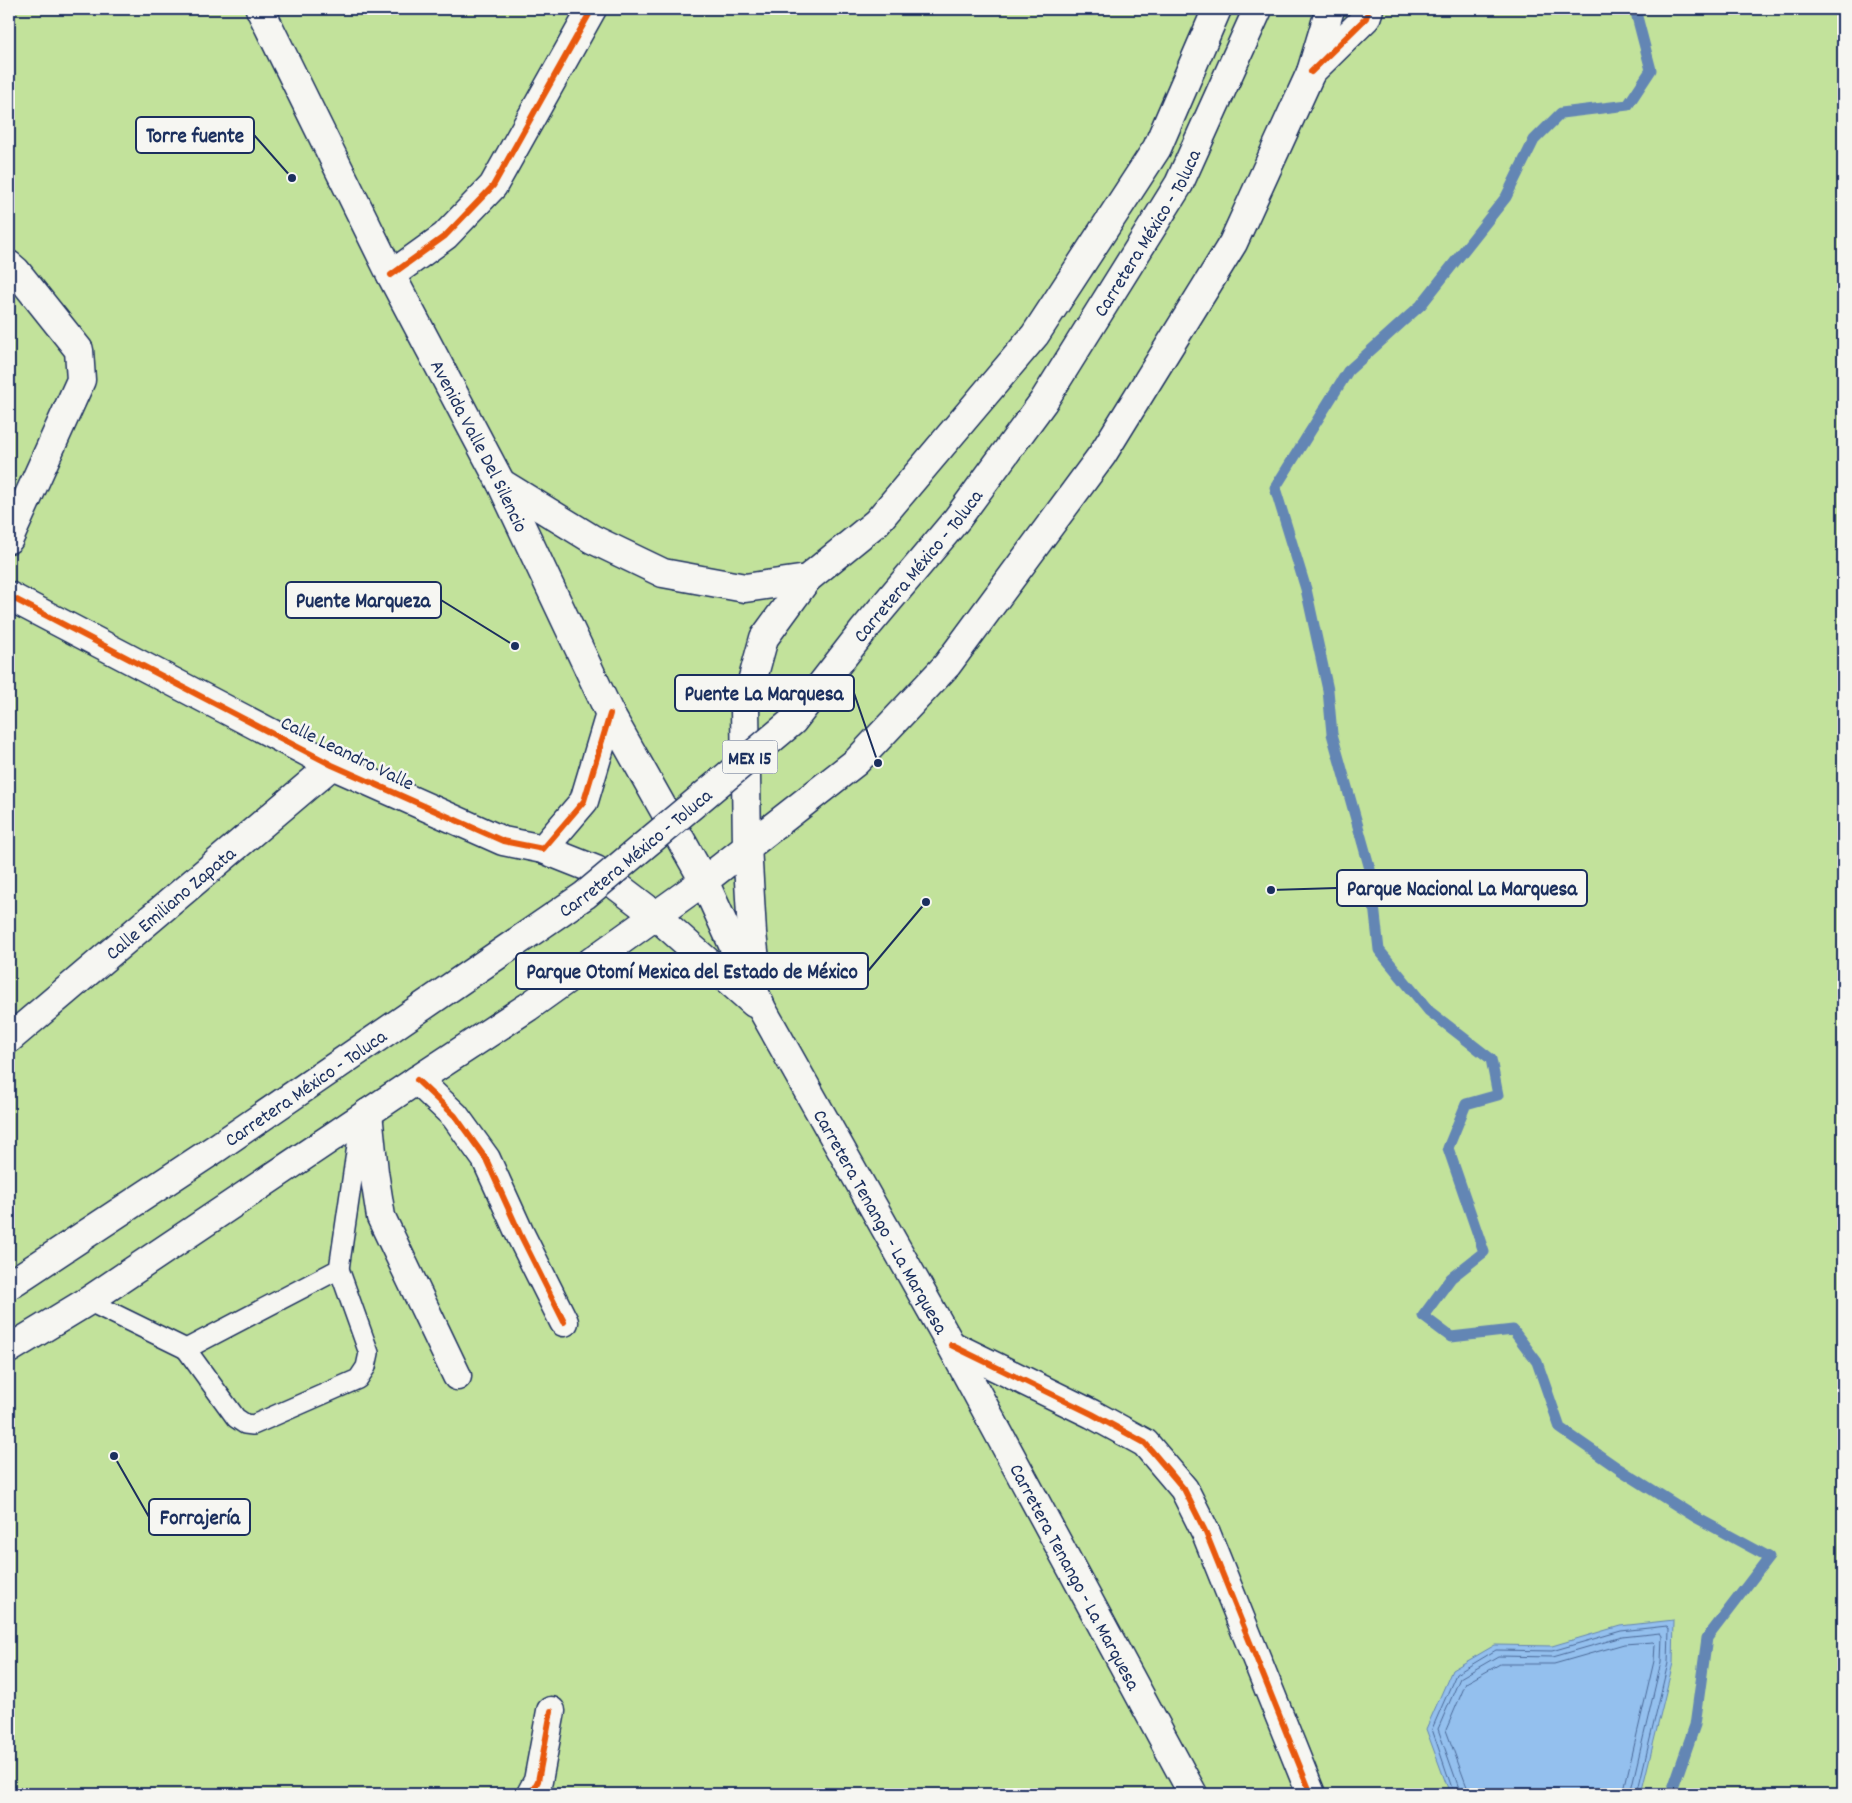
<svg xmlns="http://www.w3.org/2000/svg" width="1852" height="1803" font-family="Dekko,sans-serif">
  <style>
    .green { fill: #c2e29b; stroke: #6e887c }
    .water { fill: #94c0ee; stroke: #6486b4 }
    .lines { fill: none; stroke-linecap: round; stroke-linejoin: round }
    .shore { stroke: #4b6998; stroke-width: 1 }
    .stream { stroke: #6486b4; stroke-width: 11 }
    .lane-casing { stroke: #1b2f5e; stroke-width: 22 }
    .street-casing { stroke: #1b2f5e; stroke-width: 31 }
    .secondary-casing { stroke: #1b2f5e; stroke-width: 31 }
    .primary-casing { stroke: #1b2f5e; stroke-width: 31 }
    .lane { stroke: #f6f6f2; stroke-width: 19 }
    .street { stroke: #f6f6f2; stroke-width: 28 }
    .secondary { stroke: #f6f6f2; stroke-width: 28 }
    .primary { stroke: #f6f6f2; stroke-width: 28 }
    .primary-bridge-casing { stroke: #1b2f5e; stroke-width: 31; stroke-linecap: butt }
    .primary-bridge { stroke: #f6f6f2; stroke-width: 28 }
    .cycleway-casing { stroke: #f6f6f2; stroke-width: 9 }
    .cycleway { stroke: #e8590c; stroke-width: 6 }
    .labels { text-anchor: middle; stroke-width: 5; stroke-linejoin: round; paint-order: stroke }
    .shield { fill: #f6f6f2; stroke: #5d6b8a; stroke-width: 1 }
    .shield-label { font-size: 19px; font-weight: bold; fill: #1b2f5e }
    .street-label { font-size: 20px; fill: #1b2f5e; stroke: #f6f6f2 }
    .leader { fill: none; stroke: #1b2f5e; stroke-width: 2 }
    .callout-dot { fill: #1b2f5e; stroke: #f6f6f2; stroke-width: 2 }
    .callout { fill: #f6f6f2; stroke: #1b2f5e; stroke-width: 2 }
    .callout-label { font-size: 21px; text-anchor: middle; font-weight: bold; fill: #1b2f5e }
  </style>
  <rect width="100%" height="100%" fill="#f6f6f2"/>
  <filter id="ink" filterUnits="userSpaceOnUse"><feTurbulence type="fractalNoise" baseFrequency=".02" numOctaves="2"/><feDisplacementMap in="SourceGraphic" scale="10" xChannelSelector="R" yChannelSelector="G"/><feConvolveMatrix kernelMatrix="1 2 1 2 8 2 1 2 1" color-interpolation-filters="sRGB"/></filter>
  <g filter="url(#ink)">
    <rect class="green" x="9" y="9" width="1834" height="1785"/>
    <path class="water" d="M1674,1620L1673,1663L1641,1794H1450L1426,1729L1452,1670L1495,1645L1552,1646L1620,1626Z"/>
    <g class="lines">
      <g class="shore">
        <path d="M1454,1794L1432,1729L1456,1674L1496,1650L1552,1651L1621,1631L1667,1626L1669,1629L1668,1663L1637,1794"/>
        <path d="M1461,1794L1438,1729L1460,1678L1498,1656L1553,1657L1622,1637L1660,1633L1662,1636L1661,1662L1630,1794"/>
        <path d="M1468,1794L1467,1787L1446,1730L1466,1683L1500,1664H1554L1624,1644L1653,1642L1655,1644L1654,1661L1623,1794"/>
      </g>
      <path class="stream" d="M1635,9L1651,70L1628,105L1561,113L1534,140L1506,197L1421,305L1348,371L1275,488L1306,589L1328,690L1332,734L1370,869L1379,950L1429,1011L1491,1059L1498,1095L1466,1104L1448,1148L1484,1252L1451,1278L1423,1316L1451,1337L1513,1330L1537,1362L1560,1428L1619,1469L1697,1518L1769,1557L1707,1638L1695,1725L1671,1794"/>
      <g class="lane-casing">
        <g id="lane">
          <path d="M88,1301L186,1349L339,1269L361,1118"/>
          <path d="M186,1349L236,1418L245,1424L253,1425L358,1379L366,1367L369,1353L339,1269"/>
        </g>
      </g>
      <g class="street-casing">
        <g id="street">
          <path d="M1311,72L1366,18L1369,9"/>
          <path d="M9,265L16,271L79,350L81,380L9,539"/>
          <path d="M391,275L445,236L493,186L592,9"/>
          <path d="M9,596L332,765L503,841L543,849L584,801L610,714"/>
          <path id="s1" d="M9,1039L332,765"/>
          <path d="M417,1080L455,1116L486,1159L520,1234L564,1322"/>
          <path d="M368,1113L374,1172L381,1217L457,1376"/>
          <path d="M951,1345L1092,1414L1145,1443L1184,1489L1206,1533L1311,1794"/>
          <path d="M531,1794L538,1781L551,1711"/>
        </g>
      </g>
      <g class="secondary-casing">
        <g id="secondary">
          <path d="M543,849L596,870L655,915L754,1003"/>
          <path id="s2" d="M704,881L762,1009L951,1345L1193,1794"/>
          <path d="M757,978L752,933L747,846L745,707L764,638L807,579"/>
        </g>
      </g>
      <g class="primary-casing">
        <g id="primary">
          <path id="s3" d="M260,9L391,275L501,483L610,714L704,881"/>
          <path d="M501,483L592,539L663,573L745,588L807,579L877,522L1035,335L1157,148L1217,9"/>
          <path d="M9,1349L88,1301L417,1080L528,1007L704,881L856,762L947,665L1102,455L1233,243L1311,72L1330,9"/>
        </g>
      </g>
      <use href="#lane" class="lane"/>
      <use href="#street" class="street"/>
      <use href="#secondary" class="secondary"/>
      <use href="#primary" class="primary"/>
      <g class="primary-bridge-casing">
        <g id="primary-bridge">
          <path id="s4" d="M9,1285L218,1147L585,895L793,721L863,631L957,519L1043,402L1179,184L1258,9"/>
        </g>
      </g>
      <use href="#primary-bridge" class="primary-bridge"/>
      <g class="cycleway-casing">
        <g id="cycleway">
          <path d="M1311,72L1366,18L1369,9"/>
          <path d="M391,275L445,236L493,186L592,9"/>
          <path d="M9,596L332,765L503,841L543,849L584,801L610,714"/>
          <path d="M417,1080L455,1116L486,1159L520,1234L564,1322"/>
          <path d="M951,1345L1092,1414L1145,1443L1184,1489L1206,1533L1311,1794"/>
          <path d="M531,1794L538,1781L551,1711"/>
        </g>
      </g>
      <use href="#cycleway" class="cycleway"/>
    </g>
  </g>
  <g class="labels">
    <rect class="shield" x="722.5" y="740.5" width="55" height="33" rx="4"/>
    <g class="shield-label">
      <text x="750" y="764">MEX 15</text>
    </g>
    <g class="street-label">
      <text dy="7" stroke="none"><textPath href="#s4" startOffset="1571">Carretera México - Toluca</textPath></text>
      <text dy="7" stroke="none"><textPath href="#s3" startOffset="489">Avenida Valle Del Silencio</textPath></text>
      <text dy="7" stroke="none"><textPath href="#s4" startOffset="1166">Carretera México - Toluca</textPath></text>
      <text transform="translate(348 752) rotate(26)" y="7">Calle Leandro Valle</text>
      <text dy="7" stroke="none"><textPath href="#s4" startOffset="761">Carretera México - Toluca</textPath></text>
      <text dy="7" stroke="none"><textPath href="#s1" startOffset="211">Calle Emiliano Zapata</textPath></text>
      <text dy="7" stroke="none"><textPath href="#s4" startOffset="356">Carretera México - Toluca</textPath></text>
      <text dy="7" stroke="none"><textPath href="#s2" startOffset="384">Carretera Tenango - La Marquesa</textPath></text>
      <text dy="7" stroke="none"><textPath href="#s2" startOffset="789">Carretera Tenango - La Marquesa</textPath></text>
    </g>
  </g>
  <path class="leader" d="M292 178L254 135M515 646L441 600M878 763L854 693M1271 890L1337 888M926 902L868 971M114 1456L149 1517"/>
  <g class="callout-dot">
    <circle cx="292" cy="178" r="5"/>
    <circle cx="515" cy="646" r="5"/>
    <circle cx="878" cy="763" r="5"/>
    <circle cx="1271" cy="890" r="5"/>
    <circle cx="926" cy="902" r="5"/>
    <circle cx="114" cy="1456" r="5"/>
  </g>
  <g class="callout">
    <rect x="136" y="117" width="118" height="36" rx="5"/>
    <rect x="286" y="582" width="155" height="36" rx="5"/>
    <rect x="675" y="675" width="179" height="36" rx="5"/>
    <rect x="1337" y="870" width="250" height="36" rx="5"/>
    <rect x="516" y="953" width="352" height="36" rx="5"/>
    <rect x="149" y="1499" width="101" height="36" rx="5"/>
  </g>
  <g class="callout-label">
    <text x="195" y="142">Torre fuente</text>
    <text x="363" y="607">Puente Marqueza</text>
    <text x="764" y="700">Puente La Marquesa</text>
    <text x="1462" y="895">Parque Nacional La Marquesa</text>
    <text x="692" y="978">Parque Otomí Mexica del Estado de México</text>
    <text x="200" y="1524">Forrajería</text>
  </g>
  <rect width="1852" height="1803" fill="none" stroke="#f6f6f2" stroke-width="30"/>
  <rect x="15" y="15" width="1822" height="1773" fill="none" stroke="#1b2f5e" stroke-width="2" filter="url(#ink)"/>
</svg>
